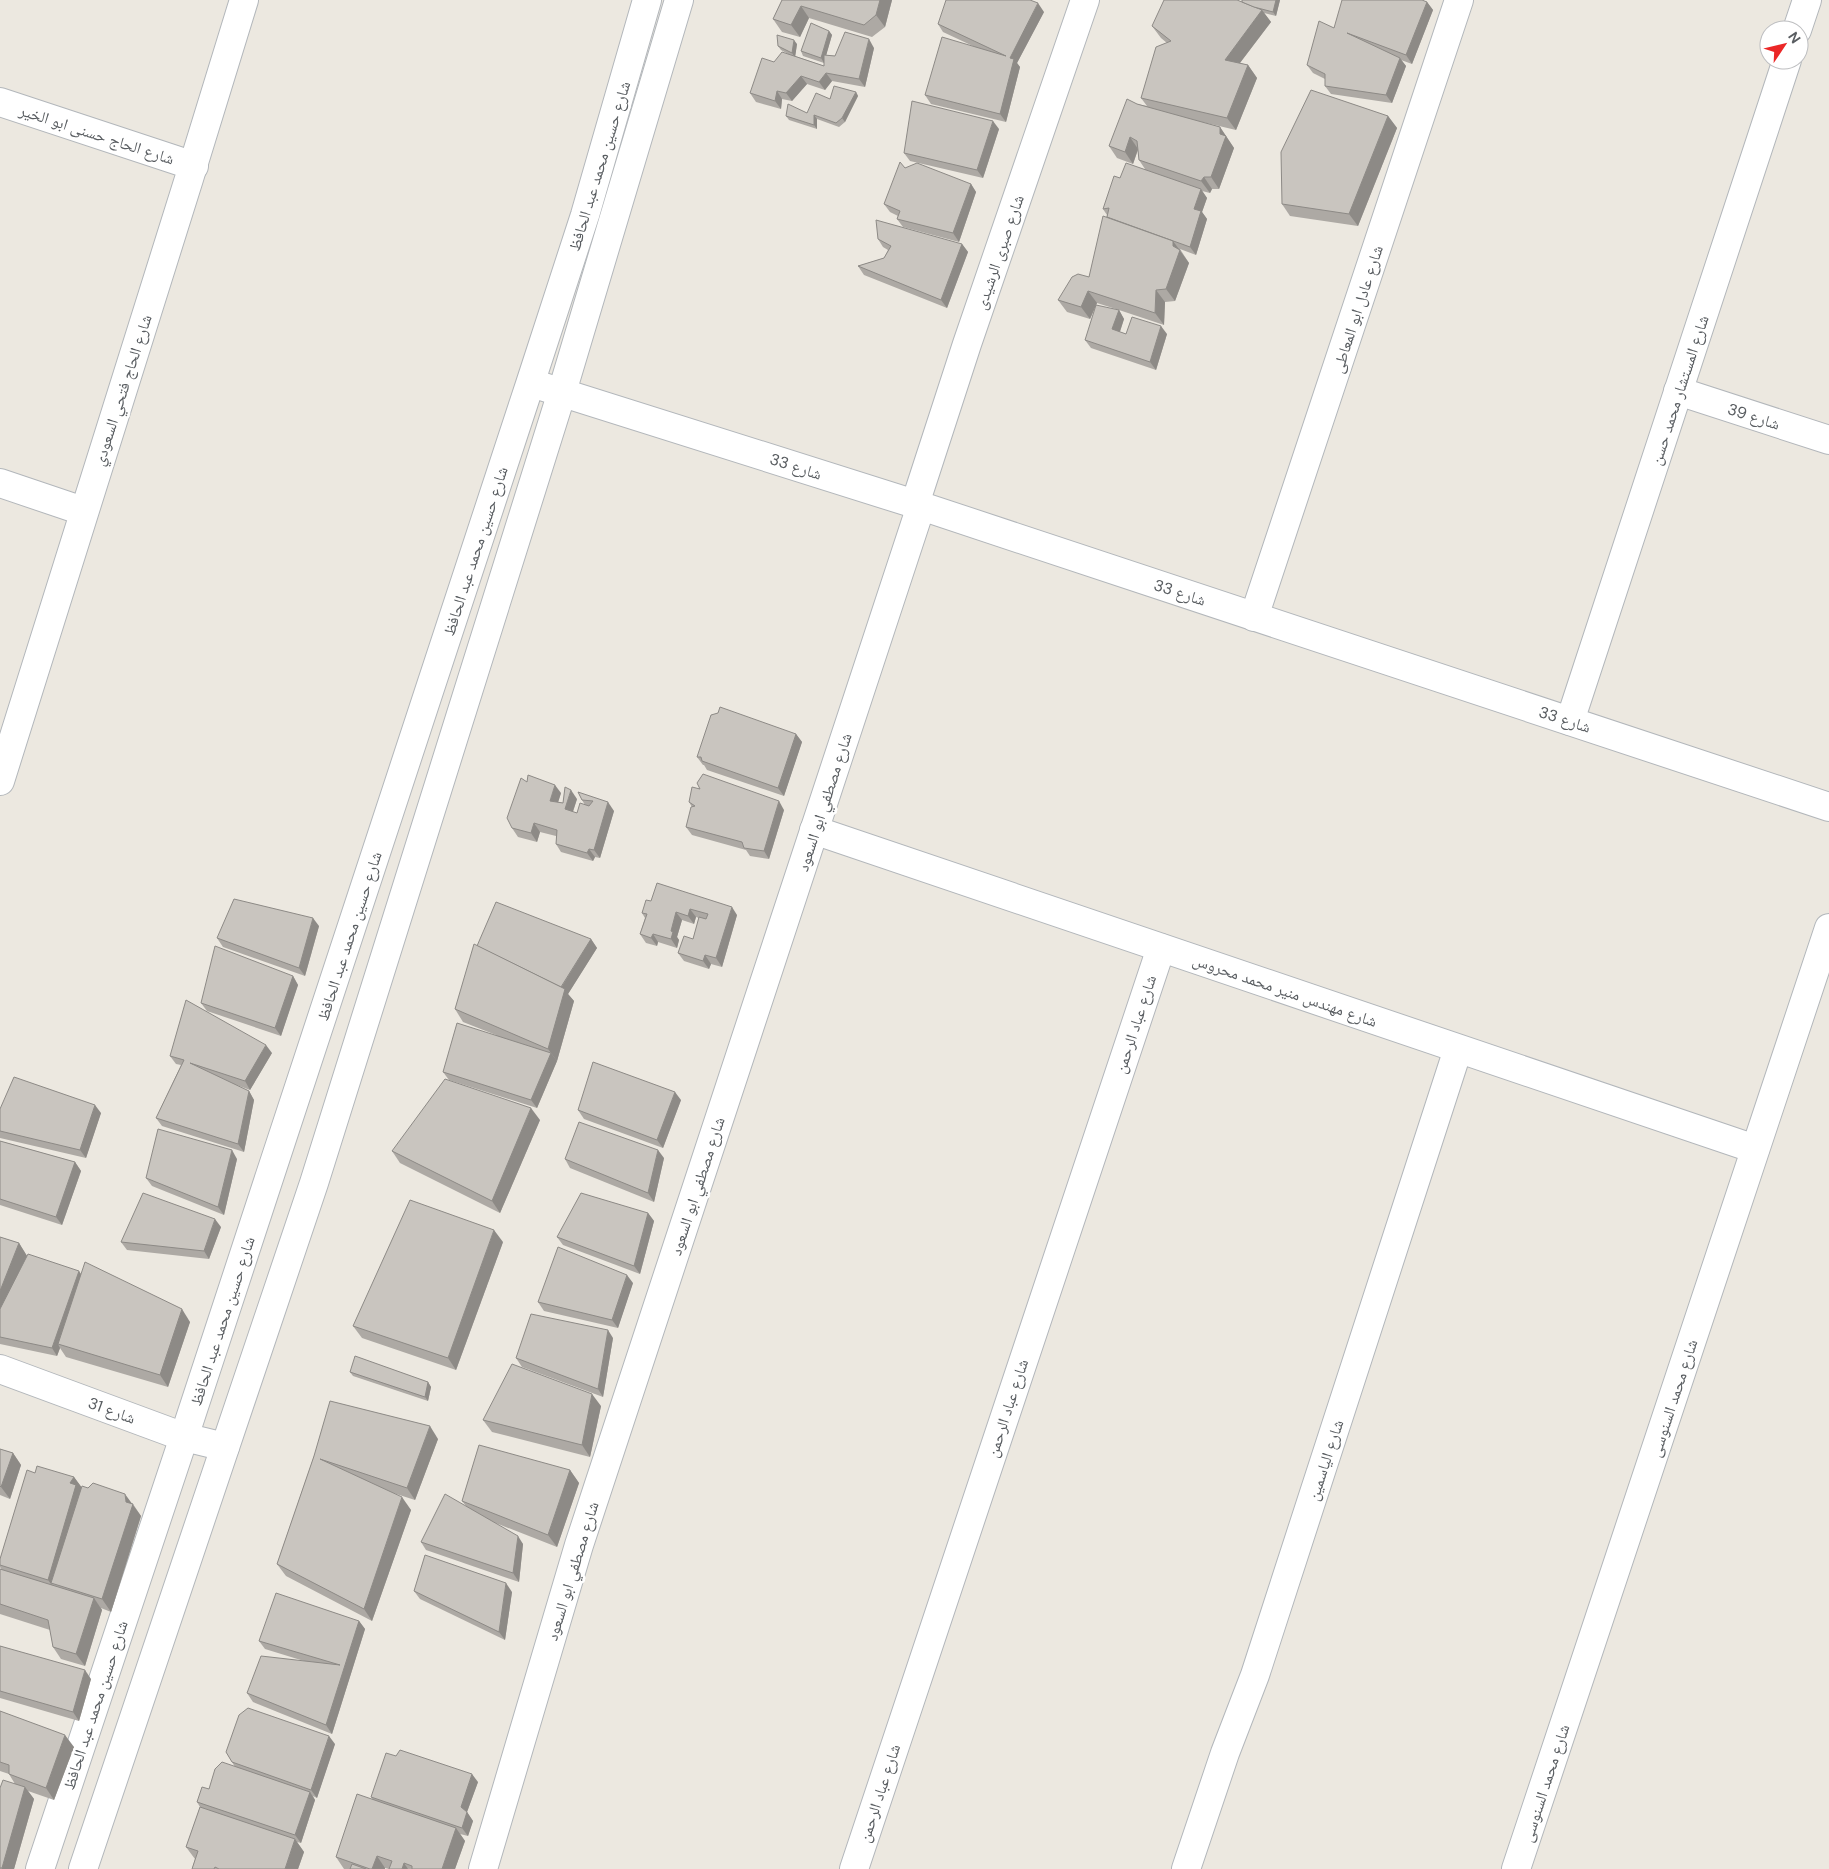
<svg xmlns="http://www.w3.org/2000/svg" width="1829" height="1869" font-family="'DM Sans','Noto Naskh Arabic',sans-serif">
  <style>
    .lines { fill: none; stroke-linecap: round; stroke-linejoin: round }
    .minor-casing { stroke: #b3b7bb; stroke-width: 30 }
    .minor { stroke: #fff; stroke-width: 28 }
    .wall { fill: #ada9a4 }
    .shaded-wall { fill: #8d8a86 }
    .building { fill: #c9c5bf; stroke: #8d8a86 }
    .labels { text-anchor: middle; stroke-width: 5; stroke-linejoin: round; paint-order: stroke }
    .street-label { font-size: 16px; fill: #595d61; stroke: #fff }
  </style>
  <rect width="100%" height="100%" fill="#ece8e0"/>
  <g class="lines">
    <g class="minor-casing">
      <g id="minor">
        <path d="M1797,30L1807,0"/>
        <path d="M0,102L194,166"/>
        <path d="M544,387L915,504L1829,807"/>
        <path d="M1678,391L1829,440"/>
        <path d="M0,483L83,511"/>
        <path d="M915,504L967,344L1085,0"/>
        <path d="M1254,617L1459,0"/>
        <path d="M1570,721L1787,60"/>
        <path d="M0,781C80,520 165,261 244,0"/>
        <path d="M814,830L1755,1149"/>
        <path d="M0,1369L184,1437L225,1447"/>
        <path d="M40,1869L184,1437L530,384L585,215L647,0"/>
        <path d="M83,1869L314,1183L562,392L679,0"/>
        <path d="M483,1869L579,1545L921,506"/>
        <path d="M854,1869L1161,948"/>
        <path d="M1186,1869L1225,1753L1255,1675L1458,1049"/>
        <path d="M1516,1869L1829,928"/>
      </g>
    </g>
    <use href="#minor" class="minor"/>
  </g>
  <g class="wall">
    <path d="M782,0H892L885,27L872,37L809,18L800,37L782,32L773,19Z"/>
    <path d="M1242,0H1280L1276,16L1264,13L1271,22L1240,63L1248,65L1257,78L1236,130L1202,122L1220,127L1234,148L1219,189H1212L1210,193L1202,191L1207,198L1202,212L1207,219L1196,255L1180,249L1189,263L1175,301L1165,302L1164,325L1119,310L1124,319L1120,332L1126,334H1167L1156,370L1091,348L1085,340L1119,310L1097,303L1090,319L1067,312L1058,300L1089,277L1107,215L1103,209L1120,178L1145,169L1139,160L1138,150L1133,164L1117,158L1109,146L1137,104L1147,106L1141,98L1167,43L1161,38L1152,26L1242,2Z"/>
    <path d="M1427,2L1433,10L1412,64L1401,60L1406,66L1392,103L1331,94L1325,86V79L1313,73L1307,65L1334,28Z"/>
    <path d="M1044,12L1017,63L1020,67L1006,122L931,104L925,95L975,47L943,32L938,24Z"/>
    <path d="M829,31L832,35L826,55L835,56L874,48L865,87L832,81L825,90L807,84L792,101L782,99L781,109L756,102L750,93L774,62L788,54L781,50L778,46L797,44L795,56L824,66V63L803,56L801,51Z"/>
    <path d="M856,92L858,96L845,122L839,127L817,119V129L789,120L786,116L807,113L830,99Z"/>
    <path d="M1388,116L1397,128L1358,226L1290,216L1282,204Z"/>
    <path d="M999,129L983,178L910,161L904,153Z"/>
    <path d="M905,168L971,184L976,192L959,242L903,227L897,219L898,216L890,212L884,204Z"/>
    <path d="M878,239L962,244L968,252L947,308L864,275L858,266L884,258L888,250L883,247Z"/>
    <path d="M796,734L802,742L784,796L707,770L704,765H703L697,757Z"/>
    <path d="M578,792L614,811L600,858L595,857L593,861L561,852L556,844V836L540,832L537,842L518,837L512,828L561,793L558,802L563,803L577,799L573,812L577,813L585,805L582,800Z"/>
    <path d="M689,802L784,810L769,859L750,856L746,850L692,835L686,827L692,807Z"/>
    <path d="M651,901L737,915L722,967L711,964L709,969L684,961L678,953L693,939L699,918L696,917L694,924L682,920L677,937L679,940L677,948L658,942L657,946L646,943L640,934L645,918L642,913Z"/>
    <path d="M319,926L305,976L223,947L217,938Z"/>
    <path d="M591,939L597,948L568,994L574,1001L557,1061L537,1108L449,1080L443,1072L496,1035L463,1022L455,1009L477,946Z"/>
    <path d="M293,976L298,985L281,1036L207,1011L201,1003Z"/>
    <path d="M272,1053L250,1090L234,1084L249,1091L254,1100L244,1152L162,1126L156,1118L181,1065L176,1064L170,1056Z"/>
    <path d="M681,1100L663,1148L584,1119L578,1110Z"/>
    <path d="M0,1109L101,1113L86,1158L0,1138Z"/>
    <path d="M540,1120L500,1213L400,1163L392,1151Z"/>
    <path d="M0,1141L75,1162L81,1171L62,1225L0,1205Z"/>
    <path d="M664,1158L654,1202L570,1168L565,1159Z"/>
    <path d="M237,1159L224,1215L152,1186L146,1178Z"/>
    <path d="M648,1213L654,1221L640,1274L563,1245L557,1237Z"/>
    <path d="M221,1227L209,1259L127,1250L121,1242Z"/>
    <path d="M0,1237L19,1243L27,1256L81,1274L190,1322L168,1387L66,1357L60,1348L57,1356L0,1344Z"/>
    <path d="M503,1242L456,1370L362,1338L353,1326Z"/>
    <path d="M633,1283L618,1328L544,1311L538,1302Z"/>
    <path d="M613,1338L603,1397L522,1367L516,1358Z"/>
    <path d="M350,1372L428,1382L431,1387L428,1401L353,1376Z"/>
    <path d="M601,1406L590,1457L492,1432L483,1420Z"/>
    <path d="M438,1439L415,1500L390,1492L411,1510L372,1621L286,1576L277,1564L314,1456Z"/>
    <path d="M0,1449L13,1453L21,1465L10,1499L0,1495Z"/>
    <path d="M570,1470L579,1483L557,1547L493,1522L523,1544L519,1582L426,1550L421,1542L466,1506L462,1501Z"/>
    <path d="M35,1473L74,1477L81,1487L133,1504L141,1516L111,1612L101,1608L102,1610L85,1666L61,1659L53,1647L50,1630L0,1614V1569L2,1570L0,1567V1559Z"/>
    <path d="M414,1591L512,1592L505,1640L420,1599Z"/>
    <path d="M359,1621L365,1629L332,1734L253,1702L247,1693L304,1661L265,1649L259,1641Z"/>
    <path d="M0,1646L91,1679L79,1721L0,1698Z"/>
    <path d="M0,1711L74,1747L54,1800L28,1791L34,1799L14,1869H0V1788L15,1784L9,1774L0,1771Z"/>
    <path d="M335,1744L317,1798L313,1796L315,1800L301,1843L297,1842L304,1852L298,1869H192L195,1859L186,1847L200,1807L197,1802L209,1789L235,1767L226,1752Z"/>
    <path d="M478,1782L467,1812L473,1821L468,1836L460,1834L465,1841L455,1869H389L385,1868V1869H344L336,1857L373,1800L371,1797Z"/>
  </g>
  <g class="shaded-wall">
    <path d="M880,0H892L885,27L876,15Z"/>
    <path d="M1276,0H1280L1276,16L1273,12Z"/>
    <path d="M1427,2L1433,10L1412,64L1406,55Z"/>
    <path d="M1038,3L1044,12L1017,63L1020,67L1006,122L1000,114L1010,58Z"/>
    <path d="M801,6L809,18L800,37L791,25Z"/>
    <path d="M1262,10L1271,22L1233,72L1225,60Z"/>
    <path d="M829,31L832,35L824,63L821,58Z"/>
    <path d="M869,39L874,48L865,87L859,79Z"/>
    <path d="M794,40L797,44L795,58L792,53Z"/>
    <path d="M1400,58L1406,66L1392,103L1386,95Z"/>
    <path d="M1248,65L1257,78L1236,130L1227,118Z"/>
    <path d="M826,73L832,81L825,90L819,82Z"/>
    <path d="M801,76L807,84L792,101L786,93Z"/>
    <path d="M777,91L782,99L781,109L775,101Z"/>
    <path d="M856,92L858,96L845,122L842,118Z"/>
    <path d="M814,115L817,119V129L814,125Z"/>
    <path d="M1388,116L1397,128L1358,226L1349,214Z"/>
    <path d="M993,121L999,129L983,178L977,170Z"/>
    <path d="M1220,127L1234,148L1219,189L1211,177L1220,134Z"/>
    <path d="M1130,137L1138,149L1133,164L1125,152Z"/>
    <path d="M1204,177L1212,189L1210,193L1201,181Z"/>
    <path d="M971,184L976,192L959,242L953,233Z"/>
    <path d="M1201,189L1207,198L1202,212L1207,219L1196,255L1190,247L1194,209Z"/>
    <path d="M1173,241L1189,263L1175,301L1166,289Z"/>
    <path d="M962,244L968,252L947,308L941,300Z"/>
    <path d="M1156,290L1165,302L1164,325L1155,313Z"/>
    <path d="M1088,291L1097,303L1090,319L1081,307Z"/>
    <path d="M1119,310L1124,319L1118,337L1112,329Z"/>
    <path d="M1161,326L1167,334L1156,370L1150,362Z"/>
    <path d="M796,734L802,742L784,796L778,788Z"/>
    <path d="M555,785L561,793L556,809L550,801Z"/>
    <path d="M571,790L577,799L571,817L565,809Z"/>
    <path d="M779,801L784,810L769,859L764,851Z"/>
    <path d="M608,802L614,811L600,858L594,850Z"/>
    <path d="M534,823L540,832L537,842L531,833Z"/>
    <path d="M589,849L595,857L593,861L587,853Z"/>
    <path d="M732,907L737,915L722,967L716,958Z"/>
    <path d="M690,909L696,917L694,924L688,916Z"/>
    <path d="M676,912L682,920L677,937L679,940L677,948L671,939V931Z"/>
    <path d="M313,918L319,926L305,976L299,968Z"/>
    <path d="M653,934L658,942L657,946L651,938Z"/>
    <path d="M591,939L597,948L568,994L574,1001L557,1061L548,1049L561,988Z"/>
    <path d="M705,955L711,964L709,969L703,961Z"/>
    <path d="M293,976L298,985L281,1036L275,1028Z"/>
    <path d="M266,1045L272,1053L250,1090L245,1081Z"/>
    <path d="M551,1053L557,1061L537,1108L531,1100Z"/>
    <path d="M249,1091L254,1100L244,1152L238,1144Z"/>
    <path d="M675,1092L681,1100L663,1148L657,1140Z"/>
    <path d="M95,1105L101,1113L86,1158L80,1150Z"/>
    <path d="M531,1108L540,1120L500,1213L492,1201Z"/>
    <path d="M232,1150L237,1159L224,1215L218,1207Z"/>
    <path d="M658,1150L664,1158L654,1202L648,1193Z"/>
    <path d="M75,1162L81,1171L62,1225L56,1217Z"/>
    <path d="M648,1213L654,1221L640,1274L634,1266Z"/>
    <path d="M215,1219L221,1227L209,1259L204,1251Z"/>
    <path d="M494,1230L503,1242L456,1370L448,1358Z"/>
    <path d="M19,1243L27,1256L0,1325V1291Z"/>
    <path d="M79,1271L85,1280L58,1344L60,1348L57,1356L52,1348Z"/>
    <path d="M627,1275L633,1283L618,1328L612,1320Z"/>
    <path d="M182,1309L190,1322L168,1387L160,1375Z"/>
    <path d="M608,1330L613,1338L603,1397L598,1389Z"/>
    <path d="M428,1382L431,1387L428,1401L425,1397Z"/>
    <path d="M592,1394L601,1406L590,1457L582,1445Z"/>
    <path d="M430,1426L438,1439L415,1500L407,1488Z"/>
    <path d="M13,1453L21,1465L10,1499L1,1487Z"/>
    <path d="M570,1470L579,1483L557,1547L548,1535Z"/>
    <path d="M74,1477L83,1489L51,1583L57,1592L48,1580L70,1483Z"/>
    <path d="M125,1494L141,1516L111,1612L102,1599L126,1502Z"/>
    <path d="M402,1497L411,1510L372,1621L364,1609Z"/>
    <path d="M518,1536L523,1544L519,1582L513,1573Z"/>
    <path d="M506,1583L512,1592L505,1640L499,1632Z"/>
    <path d="M94,1598L102,1610L85,1666L76,1654Z"/>
    <path d="M359,1621L365,1629L332,1734L326,1725Z"/>
    <path d="M85,1670L91,1679L79,1721L73,1712Z"/>
    <path d="M65,1735L74,1747L54,1800L46,1788Z"/>
    <path d="M329,1736L335,1744L317,1798L311,1790Z"/>
    <path d="M472,1774L478,1782L467,1812L473,1821L468,1836L462,1828L461,1807Z"/>
    <path d="M25,1787L34,1799L14,1869H2V1868Z"/>
    <path d="M310,1792L315,1800L301,1843L295,1835Z"/>
    <path d="M456,1828L465,1841L455,1869H442Z"/>
    <path d="M295,1839L304,1852L298,1869H285Z"/>
    <path d="M377,1856L385,1868V1869H372Z"/>
    <path d="M404,1863L408,1869H402Z"/>
  </g>
  <g class="building">
    <path d="M782,0H880L876,15L864,25L801,6L791,25L773,19Z"/>
    <path d="M946,0H1030L1038,3L1010,58L1014,59L1000,114L925,95L942,37L1006,56L938,24Z"/>
    <path d="M1164,0H1237L1262,10L1225,60L1248,65L1227,118L1141,98L1156,47L1171,41L1152,26Z"/>
    <path d="M1242,0H1276L1273,12L1254,7L1242,2Z"/>
    <path d="M1342,0H1422L1427,2L1406,55L1347,33L1400,58L1386,95L1325,86V74L1307,65L1319,21L1334,28Z"/>
    <path d="M811,23L829,31L821,58L801,51Z"/>
    <path d="M845,32L869,39L859,79L826,73L819,82L801,76L786,93L777,91L775,101L750,93L762,58L774,62L782,52L824,66V55L835,56Z"/>
    <path d="M777,35L794,40L792,53L778,46Z"/>
    <path d="M834,86L856,92L842,118L836,123L814,115V125L786,116L788,104L807,113L816,93L830,99Z"/>
    <path d="M1311,90L1388,116L1349,214L1282,204L1281,152Z"/>
    <path d="M1127,99L1137,104L1220,127V134L1226,136L1211,177H1204L1201,181L1139,160L1137,141L1130,137L1125,152L1109,146Z"/>
    <path d="M912,101L993,121L977,170L904,153Z"/>
    <path d="M900,162L905,168L917,163L971,184L953,233L897,219L900,211L884,204Z"/>
    <path d="M1126,163L1201,189L1194,209L1201,211L1190,247L1107,217L1109,208L1103,209L1114,176L1120,178Z"/>
    <path d="M1103,216L1173,241V246L1180,250L1166,289L1156,290L1155,313L1088,291L1081,307L1058,300L1072,277L1078,274L1089,277Z"/>
    <path d="M876,220L962,244L941,300L858,266L884,258L891,246L878,239Z"/>
    <path d="M1096,305L1119,310L1112,329L1126,334L1132,317L1161,326L1150,362L1085,340Z"/>
    <path d="M720,707L796,734L778,788L702,761L701,757H697L711,715L718,713Z"/>
    <path d="M703,774L779,801L764,851L744,848L742,842L686,827L691,807L695,806L689,802L692,787L700,789L697,783Z"/>
    <path d="M528,775L555,785L550,801L563,803L565,787L571,790L565,809L577,813L580,803L589,806L593,801L582,800L578,792L608,802L594,850L589,849L587,853L556,844L557,830L534,823L531,833L512,828L507,818L521,778L527,782Z"/>
    <path d="M657,883L732,907L716,958L705,955L703,961L678,953L684,936L693,939L699,917L706,919L708,914L690,909L688,916L676,912L671,931L673,932L671,939L653,934L651,938L640,934L647,914L642,913L646,900L651,901Z"/>
    <path d="M234,899L313,918L299,968L217,938Z"/>
    <path d="M496,902L591,939L561,987L477,946Z"/>
    <path d="M474,944L565,989L548,1049L455,1009Z"/>
    <path d="M215,946L293,976L275,1028L201,1003Z"/>
    <path d="M186,1000L266,1045L245,1081L190,1063L249,1091L238,1144L156,1118L184,1060L170,1056Z"/>
    <path d="M457,1023L551,1053L531,1100L443,1072Z"/>
    <path d="M593,1062L675,1092L657,1140L578,1110Z"/>
    <path d="M14,1077L95,1105L80,1150L0,1131V1109Z"/>
    <path d="M445,1079L531,1108L492,1201L392,1151Z"/>
    <path d="M579,1122L658,1150L648,1193L565,1159Z"/>
    <path d="M158,1129L232,1150L218,1207L146,1178Z"/>
    <path d="M0,1141L75,1162L56,1217L0,1199Z"/>
    <path d="M143,1193L215,1219L204,1251L121,1242Z"/>
    <path d="M581,1193L648,1213L634,1266L557,1237Z"/>
    <path d="M410,1200L494,1230L448,1358L353,1326Z"/>
    <path d="M0,1237L19,1243L0,1291Z"/>
    <path d="M558,1247L627,1275L612,1320L538,1302Z"/>
    <path d="M28,1254L79,1271L52,1348L0,1337V1309Z"/>
    <path d="M85,1262L182,1309L160,1375L58,1344Z"/>
    <path d="M531,1314L608,1330L598,1389L516,1358Z"/>
    <path d="M355,1356L428,1382L425,1397L350,1372Z"/>
    <path d="M512,1364L592,1394L582,1445L483,1420Z"/>
    <path d="M330,1401L430,1426L407,1488L320,1459L402,1497L364,1609L277,1564L314,1456Z"/>
    <path d="M479,1445L570,1470L548,1535L462,1501Z"/>
    <path d="M0,1449L13,1453L1,1487L0,1486Z"/>
    <path d="M37,1466L74,1477L70,1483L76,1485L48,1580L0,1565V1559L27,1470L35,1473Z"/>
    <path d="M93,1483L125,1494L126,1502L133,1504L102,1599L51,1583L82,1486L88,1488Z"/>
    <path d="M445,1494L518,1536L513,1573L421,1542Z"/>
    <path d="M425,1555L506,1583L499,1632L414,1591Z"/>
    <path d="M0,1569L94,1598L76,1654L53,1647L48,1620L0,1604Z"/>
    <path d="M276,1593L359,1621L326,1725L247,1693L261,1656L340,1665L259,1641Z"/>
    <path d="M0,1646L85,1670L73,1712L0,1691Z"/>
    <path d="M248,1708L329,1736L311,1790L232,1762L226,1752L239,1715Z"/>
    <path d="M0,1711L65,1735L46,1788L9,1774V1765L0,1762Z"/>
    <path d="M400,1750L472,1774L461,1807L467,1812L462,1828L371,1797L386,1753L396,1756Z"/>
    <path d="M222,1762L310,1792L295,1835L197,1802L202,1787L209,1789L215,1769Z"/>
    <path d="M3,1780L25,1787L2,1868H0V1788Z"/>
    <path d="M357,1794L456,1828L442,1869H412V1866L404,1863L402,1869H389L392,1861L377,1856L372,1869H370L336,1857Z"/>
    <path d="M200,1807L295,1839L285,1869H219L215,1867L214,1869H192L198,1851L186,1847Z"/>
    <path d="M352,1864L366,1869H350Z"/>
  </g>
  <g class="labels">
    <g class="street-label">
      <text transform="translate(97 134) rotate(18)" y="6">شارع الحاج حسنى ابو الخير</text>
      <text transform="translate(599 166) rotate(-73)" y="6">شارع حسين محمد عبد الحافظ</text>
      <text transform="translate(999 252) rotate(-71)" y="6">شارع صبرى الرشيدى</text>
      <text transform="translate(1357 309) rotate(-72)" y="6">شارع عادل ابو المعاطى</text>
      <text transform="translate(122 390) rotate(-72)" y="6">شارع الحاج فتحي السعودي</text>
      <text transform="translate(1679 390) rotate(-72)" y="6">شارع المستشار محمد حسن</text>
      <text transform="translate(1754 416) rotate(18)" y="6">شارع 39</text>
      <text transform="translate(796 466) rotate(18)" y="6">شارع 33</text>
      <text transform="translate(475 551) rotate(-72)" y="6">شارع حسين محمد عبد الحافظ</text>
      <text transform="translate(1180 592) rotate(18)" y="6">شارع 33</text>
      <text transform="translate(1565 719) rotate(18)" y="6">شارع 33</text>
      <text transform="translate(824 802) rotate(-72)" y="6">شارع مصطفي ابو السعود</text>
      <text transform="translate(349 936) rotate(-72)" y="6">شارع حسين محمد عبد الحافظ</text>
      <text transform="translate(1285 990) rotate(19)" y="6">شارع مهندس منير محمد محروس</text>
      <text transform="translate(1135 1024) rotate(-72)" y="6">شارع عباد الرحمن</text>
      <text transform="translate(697 1186) rotate(-72)" y="6">شارع مصطفي ابو السعود</text>
      <text transform="translate(222 1321) rotate(-72)" y="6">شارع حسين محمد عبد الحافظ</text>
      <text transform="translate(1673 1398) rotate(-72)" y="6">شارع محمد السنوسى</text>
      <text transform="translate(1007 1408) rotate(-72)" y="6">شارع عباد الرحمن</text>
      <text transform="translate(112 1410) rotate(20)" y="6">شارع 31</text>
      <text transform="translate(1325 1460) rotate(-72)" y="6">شارع الياسمين</text>
      <text transform="translate(572 1571) rotate(-73)" y="6">شارع مصطفي ابو السعود</text>
      <text transform="translate(95 1705) rotate(-72)" y="6">شارع حسين محمد عبد الحافظ</text>
      <text transform="translate(1545 1783) rotate(-72)" y="6">شارع محمد السنوسى</text>
      <text transform="translate(879 1793) rotate(-72)" y="6">شارع عباد الرحمن</text>
    </g>
  </g>
  <g transform="translate(1784 45) rotate(55)"><circle r="24" fill="#ffffff" stroke="#bdbec0"/>
  <path d="M0-4L9 19L0 12L-9 19Z" fill="#eb2727"/>
  <text y="-8" font-size="14" font-weight="bold" text-anchor="middle" fill="#595d61">N</text>
  </g>
</svg>
